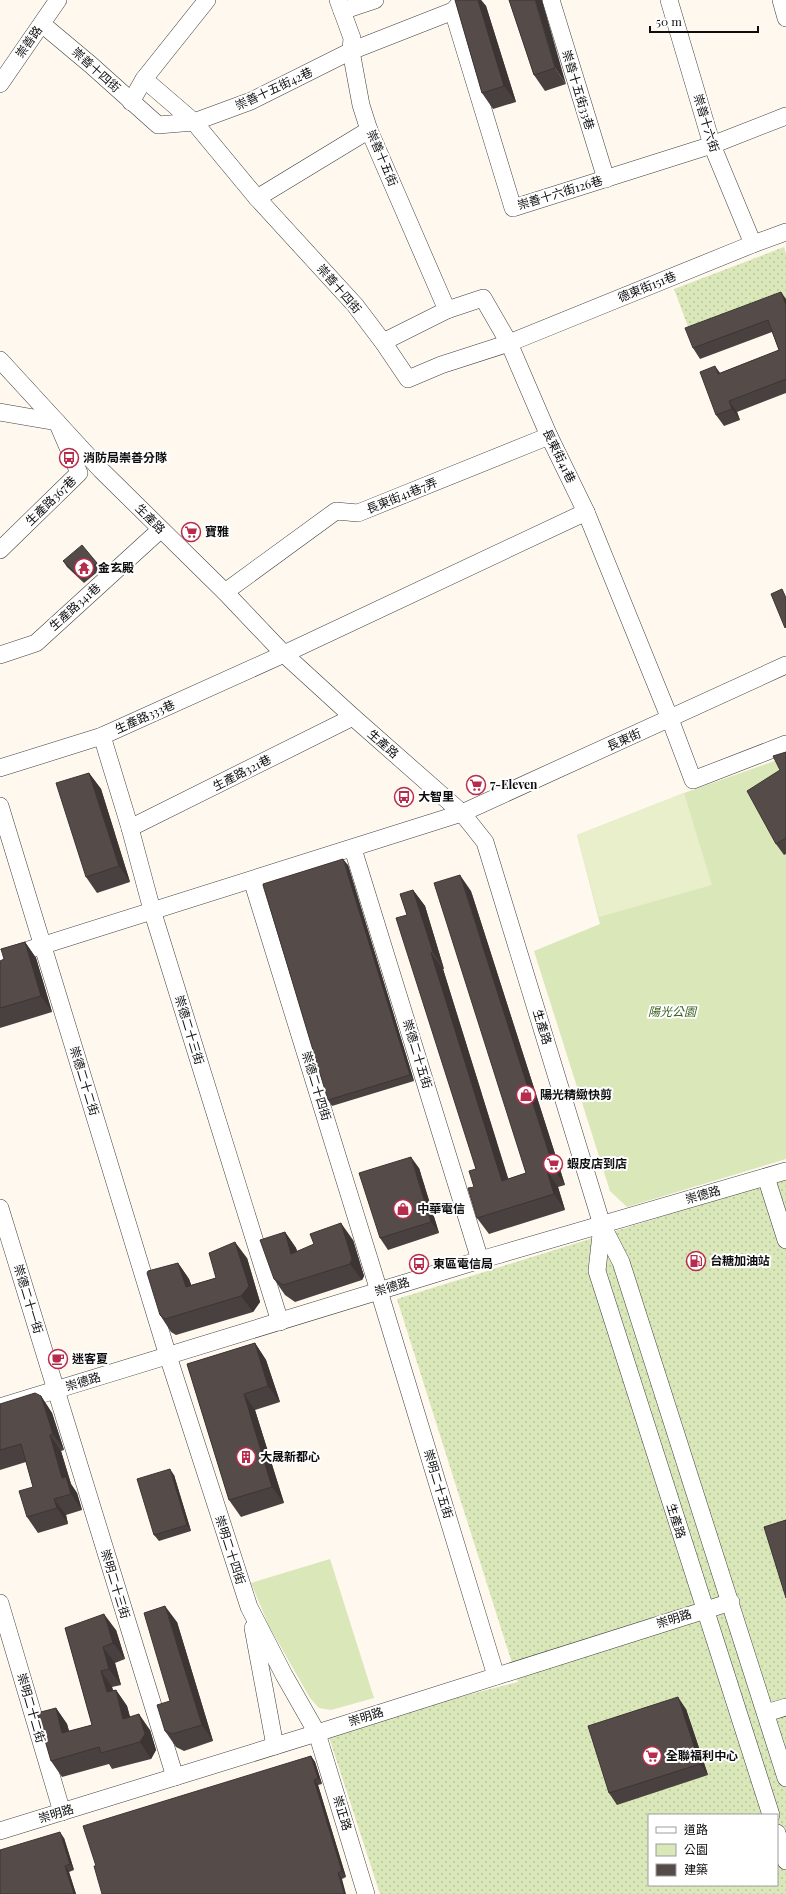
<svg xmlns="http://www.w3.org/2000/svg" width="786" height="1894" font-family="'Playfair Display','Noto Sans TC',serif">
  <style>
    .grass { fill: url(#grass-dots); fill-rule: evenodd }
    .park { fill: #d9e7b9 }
    .pitch { fill: #e9efca }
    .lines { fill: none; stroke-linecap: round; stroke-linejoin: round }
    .minor-casing { stroke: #404040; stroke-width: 18 }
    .minor { stroke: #fff; stroke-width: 17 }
    .wall { fill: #494140 }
    .shaded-wall { fill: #3c3534 }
    .building { fill: #554c4a; stroke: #3c3534 }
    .labels { text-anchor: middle; stroke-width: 4; stroke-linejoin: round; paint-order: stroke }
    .street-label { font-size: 12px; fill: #0d0d0d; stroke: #fff }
    .poi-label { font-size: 12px; font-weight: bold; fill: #0d0d0d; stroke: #fff; text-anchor: start }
    .park-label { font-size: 12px; font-style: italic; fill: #3a6220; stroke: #fff }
  </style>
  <defs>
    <pattern id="grass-dots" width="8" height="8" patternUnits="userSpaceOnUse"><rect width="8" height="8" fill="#d9e7b9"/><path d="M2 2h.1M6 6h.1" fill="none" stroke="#b9c59e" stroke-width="1.8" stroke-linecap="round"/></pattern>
  </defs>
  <rect width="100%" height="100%" fill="#fef8ee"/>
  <g class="grass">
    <path d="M784,247L786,254V307L693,340L674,289Z"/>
    <path d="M786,1178V1894H380L329,1737L401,1712L518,1682L397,1299ZM649,1815H777V1885H649Z"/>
  </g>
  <g class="park">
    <path d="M786,757V1159L627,1207L610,1191L534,951L600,924L577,835L684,793Z"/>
    <path d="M330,1559L374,1698L331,1710L319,1708L310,1698L269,1626L251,1583Z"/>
  </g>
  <path class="pitch" d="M684,793L712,885L599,917L577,835Z"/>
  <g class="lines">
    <g class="minor-casing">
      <g id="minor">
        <path d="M338,0L352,38L351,51L361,105L369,130L447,310"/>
        <path d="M551,0L606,179"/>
        <path d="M669,0L712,145L753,244"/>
        <path d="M781,0L786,18"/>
        <path d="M342,11L375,0"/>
        <path d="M453,11L513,208L712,145L786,116"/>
        <path d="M42,24L91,65L158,125L194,122L251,101L351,51L453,11L463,0"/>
        <path d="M144,79L194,122L257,198L355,305L383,342L408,379L441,365L509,343L753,244L786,232"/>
        <path d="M0,84L58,0"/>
        <path d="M131,102L144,79L207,0"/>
        <path d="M257,198L369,130"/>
        <path d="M383,342L447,310L483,298L509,343L549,436L586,512L670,719L693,780L786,744"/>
        <path d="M0,360L101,470L225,592L284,654L353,717L462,813L485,842L602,1225L621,1262L786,1778"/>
        <path d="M0,412L57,422L79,473L0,550"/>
        <path d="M225,592L336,511L358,513L549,436"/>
        <path d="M0,655L36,643L160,530"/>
        <path d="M102,736L130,828L152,910L280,1322"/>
        <path d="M0,768L102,736L284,654L586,512"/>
        <path d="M0,806L168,1356L249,1607L284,1675L317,1733L366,1894"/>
        <path d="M130,828L353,717"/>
        <path d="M353,849L480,1260"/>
        <path d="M252,880L379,1291L496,1676"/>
        <path d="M0,959L462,813L786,665"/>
        <path d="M766,1177L786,1240"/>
        <path d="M0,1208L175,1777"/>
        <path d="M602,1225L597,1271L771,1815"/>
        <path d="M0,1407L480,1260L786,1171"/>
        <path d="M0,1603L62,1812"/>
        <path d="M253,1628L275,1746"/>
        <path d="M766,1713L786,1707"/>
        <path d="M0,1831L317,1733L731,1602"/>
        <path d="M777,1833L786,1861"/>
      </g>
    </g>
    <use href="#minor" class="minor"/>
  </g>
  <g class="wall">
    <path d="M455,0H481L486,6L516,102L493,109L482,93Z"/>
    <path d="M509,0L566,84L545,91L534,75Z"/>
    <path d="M786,299V393L737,412L740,420L724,426L716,415L720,373L779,350L772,332L700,359L693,348Z"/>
    <path d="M63,561L97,563L101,569L84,583L67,567Z"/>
    <path d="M786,752V854L784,855L776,844L780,770Z"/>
    <path d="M89,773L101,789L130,882L97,893L86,877Z"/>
    <path d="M348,865L414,1081L332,1106L328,1100Z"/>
    <path d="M413,890L425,906L444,969H443L508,1179L526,1173L471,891L565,1185L558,1187L565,1210L489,1234L477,1218L474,1187L476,1169L407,915Z"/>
    <path d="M25,942L36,958L52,1012L0,1028V981L4,959Z"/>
    <path d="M419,1168L439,1233L388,1250L380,1238Z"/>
    <path d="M285,1232L296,1248L297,1251L353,1240L364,1276L362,1280L295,1302L285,1295L274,1279Z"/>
    <path d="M247,1258L260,1302L253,1312L176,1335L171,1332L160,1315L178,1263L189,1279L191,1285L216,1278Z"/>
    <path d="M255,1343L266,1360L280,1402L255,1410L284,1503L241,1517L229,1500L187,1364Z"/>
    <path d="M41,1396L52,1413L64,1450L61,1451L71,1484L77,1493L82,1510L66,1515L68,1524L38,1533L27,1517L33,1487L26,1462L0,1470V1404Z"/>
    <path d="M174,1475L191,1531L159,1541L154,1535Z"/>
    <path d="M177,1622L213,1741L184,1751L176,1747L165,1731L170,1701Z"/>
    <path d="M65,1628L116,1630L125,1659L115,1663L121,1685L112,1687L113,1690H116L127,1706L130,1717L150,1730L156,1750L151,1759L112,1769L109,1764L62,1777L51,1761L56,1708L67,1724L69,1731L92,1725Z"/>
    <path d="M686,1709L708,1775L617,1805L609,1793Z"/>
    <path d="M311,1756L315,1762L322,1784L318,1785L346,1877L342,1879L96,1866Z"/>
    <path d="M64,1838L74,1870L69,1872L76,1894H0Z"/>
  </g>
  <g class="shaded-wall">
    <path d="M478,0H481L486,6L516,102L504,86Z"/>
    <path d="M535,0H542L566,84L555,68Z"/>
    <path d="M781,292L786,299V305Z"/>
    <path d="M715,366L723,377L718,374Z"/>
    <path d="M729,401L737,412L740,420L732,409Z"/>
    <path d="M89,773L101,789L130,882L119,866Z"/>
    <path d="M343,859L348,865L414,1081L410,1075Z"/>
    <path d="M460,875L471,891L565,1185L554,1169Z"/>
    <path d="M413,890L425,906L444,969L433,952Z"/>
    <path d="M25,942L36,958L52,1012L41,996Z"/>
    <path d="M431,953L443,969L514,1197L502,1181Z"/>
    <path d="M411,1157L419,1168L439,1233L431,1222Z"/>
    <path d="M547,1171L558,1187L565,1210L554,1194Z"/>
    <path d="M341,1223L353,1240L364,1276L362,1280L350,1264Z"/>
    <path d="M285,1232L296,1248L302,1270L291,1254Z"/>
    <path d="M235,1242L247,1258L260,1302L253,1312L241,1296Z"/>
    <path d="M178,1263L189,1279L198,1303L186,1287Z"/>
    <path d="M255,1343L266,1360L280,1402L268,1386Z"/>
    <path d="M244,1394L255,1410L284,1503L272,1487Z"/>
    <path d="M41,1396L52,1413L64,1450L53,1434Z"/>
    <path d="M50,1435L61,1451L71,1484L77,1493L82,1510L71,1494L62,1478Z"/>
    <path d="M170,1469L174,1475L191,1531L187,1525Z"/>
    <path d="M54,1499L66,1515L68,1524L57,1508Z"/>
    <path d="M165,1606L177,1622L213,1741L202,1725Z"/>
    <path d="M104,1614L116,1630L125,1659L113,1643Z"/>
    <path d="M103,1647L115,1663L121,1685L109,1669Z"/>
    <path d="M101,1671L112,1687L118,1708L107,1692Z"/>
    <path d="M116,1690L127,1706L135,1735L123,1719Z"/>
    <path d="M678,1697L686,1709L708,1775L700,1764Z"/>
    <path d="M56,1708L67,1724L74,1749L62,1733Z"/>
    <path d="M139,1714L150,1730L156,1750L151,1759L140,1742Z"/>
    <path d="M311,1756L315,1762L322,1784L318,1778Z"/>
    <path d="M314,1780L318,1785L346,1877L342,1871Z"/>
    <path d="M60,1832L64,1838L74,1870L70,1864Z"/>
    <path d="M65,1866L69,1872L76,1894H74Z"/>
    <path d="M338,1873L342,1879L346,1894H344Z"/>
  </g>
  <g class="building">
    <path d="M455,0H478L504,86L482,93Z"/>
    <path d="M509,0H535L555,68L534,75Z"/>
    <path d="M781,292L786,305V379L729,401L732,409L716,415L700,372L715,366L718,374L779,350L768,320L693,348L685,328Z"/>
    <path d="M82,545L97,563L79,577L63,561Z"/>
    <path d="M782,589L786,598V627L785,628L771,594Z"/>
    <path d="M786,752V838L776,844L747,791L780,770L773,756Z"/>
    <path d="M89,773L119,866L86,877L56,783Z"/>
    <path d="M343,859L410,1075L328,1100L263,884Z"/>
    <path d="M460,875L554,1169L547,1171L554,1194L477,1218L468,1188L474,1187L469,1171L476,1169L396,918L407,915L400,894L413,890L433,952L431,953L502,1181L526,1173L434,883Z"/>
    <path d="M25,942L41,996L0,1008V961L4,959L1,949Z"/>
    <path d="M411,1157L431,1222L380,1238L359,1173Z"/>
    <path d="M341,1223L352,1259L350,1264L283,1285L274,1279L260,1240L285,1232L291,1254L314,1244L310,1234Z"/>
    <path d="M235,1242L249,1286L241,1296L165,1319L160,1315L147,1273L148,1271L178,1263L186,1287L216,1278L209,1253Z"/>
    <path d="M255,1343L268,1386L244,1394L272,1487L229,1500L187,1364Z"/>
    <path d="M35,1393L41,1396L53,1434L50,1435L62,1478L66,1477L71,1494L54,1499L57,1508L27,1517L19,1491L33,1487L21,1444L0,1450V1404Z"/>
    <path d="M170,1469L187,1525L154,1535L137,1479Z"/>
    <path d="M786,1520V1598L764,1527Z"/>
    <path d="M165,1606L202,1725L172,1734L165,1731L157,1705L170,1701L144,1613Z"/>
    <path d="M104,1614L113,1643L103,1647L109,1669L101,1671L107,1692L116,1690L123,1719L139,1714L145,1734L140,1742L101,1753L99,1747L51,1761L37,1713L56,1708L62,1733L92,1725L65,1628Z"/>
    <path d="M678,1697L700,1764L609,1793L588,1726Z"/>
    <path d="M311,1756L318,1778L314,1780L342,1871L338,1873L344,1894H102L94,1866H96L83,1826Z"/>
    <path d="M60,1832L70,1864L65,1866L74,1894H0V1850Z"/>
  </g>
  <defs>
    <g id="bus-ring" transform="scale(1)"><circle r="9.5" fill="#fff" stroke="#b72b4b" stroke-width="1.5"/><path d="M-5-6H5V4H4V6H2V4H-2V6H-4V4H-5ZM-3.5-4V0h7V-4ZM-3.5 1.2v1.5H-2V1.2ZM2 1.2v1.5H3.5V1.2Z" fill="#b72b4b"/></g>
    <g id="supermarket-ring" transform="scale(1)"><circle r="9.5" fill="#fff" stroke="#b72b4b" stroke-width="1.5"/><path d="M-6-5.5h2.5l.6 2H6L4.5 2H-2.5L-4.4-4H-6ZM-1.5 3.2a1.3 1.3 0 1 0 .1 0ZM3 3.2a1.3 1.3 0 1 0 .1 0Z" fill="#b72b4b"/></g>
    <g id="temple-ring" transform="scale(1)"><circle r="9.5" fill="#fff" stroke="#b72b4b" stroke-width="1.5"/><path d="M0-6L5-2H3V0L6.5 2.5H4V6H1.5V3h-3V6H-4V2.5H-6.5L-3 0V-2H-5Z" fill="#b72b4b"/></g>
    <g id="shop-ring" transform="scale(1)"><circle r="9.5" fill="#fff" stroke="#b72b4b" stroke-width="1.5"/><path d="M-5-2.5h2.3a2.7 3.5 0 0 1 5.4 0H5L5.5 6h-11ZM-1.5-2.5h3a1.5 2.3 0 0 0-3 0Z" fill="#b72b4b"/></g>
    <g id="fuel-ring" transform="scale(1)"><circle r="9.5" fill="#fff" stroke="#b72b4b" stroke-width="1.5"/><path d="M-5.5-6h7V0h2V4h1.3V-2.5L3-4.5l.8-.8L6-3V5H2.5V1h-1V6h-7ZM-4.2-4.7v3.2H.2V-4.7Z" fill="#b72b4b"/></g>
    <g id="cafe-ring" transform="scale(1)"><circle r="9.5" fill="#fff" stroke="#b72b4b" stroke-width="1.5"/><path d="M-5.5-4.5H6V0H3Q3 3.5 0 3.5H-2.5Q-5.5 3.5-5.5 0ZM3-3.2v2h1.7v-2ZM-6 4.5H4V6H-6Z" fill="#b72b4b"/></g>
    <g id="building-ring" transform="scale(1)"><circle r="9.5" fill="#fff" stroke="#b72b4b" stroke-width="1.5"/><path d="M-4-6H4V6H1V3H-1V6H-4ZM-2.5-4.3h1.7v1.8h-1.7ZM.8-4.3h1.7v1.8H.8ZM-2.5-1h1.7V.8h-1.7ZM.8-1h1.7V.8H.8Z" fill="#b72b4b"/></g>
  </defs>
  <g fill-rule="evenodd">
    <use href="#bus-ring" x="69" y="458"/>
    <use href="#supermarket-ring" x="191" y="532"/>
    <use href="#temple-ring" x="84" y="568"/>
    <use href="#supermarket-ring" x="476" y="785"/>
    <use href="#bus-ring" x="404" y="797"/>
    <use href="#shop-ring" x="526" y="1095"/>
    <use href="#supermarket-ring" x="553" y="1164"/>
    <use href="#shop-ring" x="403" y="1209"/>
    <use href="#fuel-ring" x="696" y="1261"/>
    <use href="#bus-ring" x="419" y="1264"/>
    <use href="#cafe-ring" x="58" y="1359"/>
    <use href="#building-ring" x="246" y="1457"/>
    <use href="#supermarket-ring" x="652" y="1756"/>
  </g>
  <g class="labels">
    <g class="street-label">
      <text transform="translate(29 42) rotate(-55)" y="4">崇善路</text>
      <text transform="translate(96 70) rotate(42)" y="4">崇善十四街</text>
      <text transform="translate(274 89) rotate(-25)" y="4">崇善十五街42巷</text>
      <text transform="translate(578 90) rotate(73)" y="4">崇善十五街33巷</text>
      <text transform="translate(706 123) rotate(73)" y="4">崇善十六街</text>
      <text transform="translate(382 158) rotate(67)" y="4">崇善十五街</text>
      <text transform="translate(560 193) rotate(-17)" y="4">崇善十六街126巷</text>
      <text transform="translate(647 287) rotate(-22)" y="4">德東街151巷</text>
      <text transform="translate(339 289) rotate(49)" y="4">崇善十四街</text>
      <text transform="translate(559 456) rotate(64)" y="4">長東街41巷</text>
      <text transform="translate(402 496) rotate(-22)" y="4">長東街41巷7弄</text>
      <text transform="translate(51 501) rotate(-44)" y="4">生產路367巷</text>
      <text transform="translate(150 519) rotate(45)" y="4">生產路</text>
      <text transform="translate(75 607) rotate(-42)" y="4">生產路341巷</text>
      <text transform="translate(145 717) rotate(-24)" y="4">生產路333巷</text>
      <text transform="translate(624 740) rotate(-24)" y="4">長東街</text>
      <text transform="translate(383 744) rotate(41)" y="4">生產路</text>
      <text transform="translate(242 773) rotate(-27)" y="4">生產路321巷</text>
      <text transform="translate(542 1027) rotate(73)" y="4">生產路</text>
      <text transform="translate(189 1030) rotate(73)" y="4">崇德二十三街</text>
      <text transform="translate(417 1054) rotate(73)" y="4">崇德二十五街</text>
      <text transform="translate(84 1081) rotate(73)" y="4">崇德二十二街</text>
      <text transform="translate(316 1086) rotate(73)" y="4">崇德二十四街</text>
      <text transform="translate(703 1195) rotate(-16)" y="4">崇德路</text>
      <text transform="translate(392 1287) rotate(-17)" y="4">崇德路</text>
      <text transform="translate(28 1299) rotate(73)" y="4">崇德二十一街</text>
      <text transform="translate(83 1382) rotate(-17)" y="4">崇德路</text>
      <text transform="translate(438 1484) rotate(73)" y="4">崇明二十五街</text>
      <text transform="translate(676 1521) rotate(72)" y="4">生產路</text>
      <text transform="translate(230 1550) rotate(72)" y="4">崇明二十四街</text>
      <text transform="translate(115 1584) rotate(73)" y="4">崇明二十三街</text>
      <text transform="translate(674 1619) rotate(-18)" y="4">崇明路</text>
      <text transform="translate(31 1708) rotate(74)" y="4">崇明二十二街</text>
      <text transform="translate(366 1717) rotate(-18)" y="4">崇明路</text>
      <text transform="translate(342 1813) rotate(73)" y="4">崇正路</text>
      <text transform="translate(56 1814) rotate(-17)" y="4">崇明路</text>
    </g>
    <g class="poi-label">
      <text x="83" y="462">消防局崇善分隊</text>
      <text x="205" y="536">寶雅</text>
      <text x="98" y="572">金玄殿</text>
      <text x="490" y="789">7-Eleven</text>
      <text x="418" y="801">大智里</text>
      <text x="540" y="1099">陽光精緻快剪</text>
      <text x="567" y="1168">蝦皮店到店</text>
      <text x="417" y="1213">中華電信</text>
      <text x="710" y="1265">台糖加油站</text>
      <text x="433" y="1268">東區電信局</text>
      <text x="72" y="1363">迷客夏</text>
      <text x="260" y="1461">大晟新都心</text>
      <text x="666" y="1760">全聯福利中心</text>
    </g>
    <g class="park-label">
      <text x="672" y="1016">陽光公園</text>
    </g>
  </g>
  <rect x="648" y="1814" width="130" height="72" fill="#ffffff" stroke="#9e9e9e"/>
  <rect x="656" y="1827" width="20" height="6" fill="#ffffff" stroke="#9e9e9e"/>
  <text x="684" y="1834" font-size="12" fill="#0d0d0d">道路</text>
  <rect x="656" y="1844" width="20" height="12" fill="#d9e7b9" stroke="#9e9e9e"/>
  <text x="684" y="1854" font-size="12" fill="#0d0d0d">公園</text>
  <rect x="656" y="1864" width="20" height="12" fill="#554c4a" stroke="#9e9e9e"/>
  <text x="684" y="1874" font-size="12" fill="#0d0d0d">建築</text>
  <path d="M650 26v6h108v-6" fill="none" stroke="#0d0d0d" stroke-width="2"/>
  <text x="656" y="26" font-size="12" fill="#0d0d0d" stroke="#ffffff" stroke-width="3" paint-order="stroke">50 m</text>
</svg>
